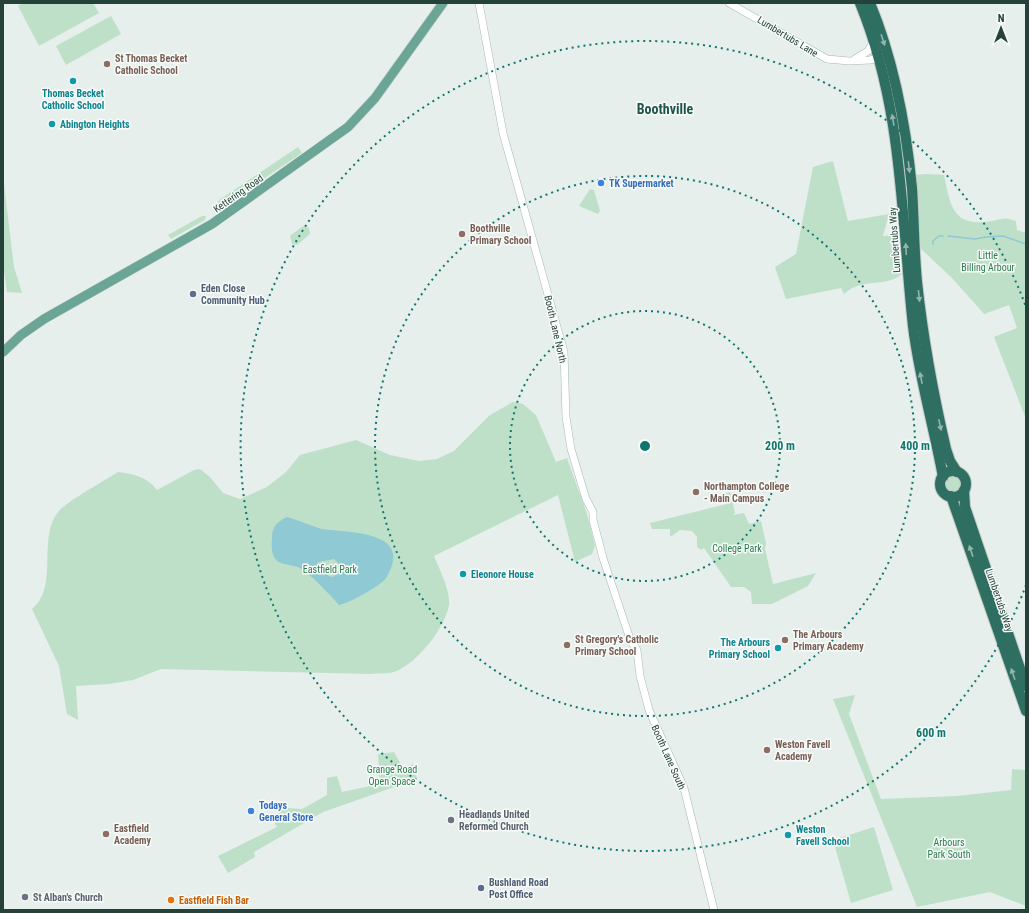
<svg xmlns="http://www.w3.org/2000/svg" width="1029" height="913" font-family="'Roboto Condensed',sans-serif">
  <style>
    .green { fill: #bfe0c8 }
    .water { fill: #8ec9d4; fill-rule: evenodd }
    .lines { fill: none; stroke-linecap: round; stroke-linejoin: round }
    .stream { stroke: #8ec9d4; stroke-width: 1.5 }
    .minor-casing { stroke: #a8b8b2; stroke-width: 8 }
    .major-casing { stroke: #c2cac8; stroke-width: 10 }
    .highway-casing { stroke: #c2cac8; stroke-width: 12 }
    .minor { stroke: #fff; stroke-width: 7 }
    .major { stroke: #6aa596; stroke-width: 9 }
    .highway { stroke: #2f6f62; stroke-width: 10 }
    .oneway { fill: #93b5ae }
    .ring { fill: none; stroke: #0f766e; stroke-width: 2; stroke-dasharray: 2 4 }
    .education-dot { fill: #8d6e63; stroke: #f7fbf9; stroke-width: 1.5 }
    .culture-dot { fill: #0f9aa8; stroke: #f7fbf9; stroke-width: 1.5 }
    .shop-dot { fill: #3f7fe0; stroke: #f7fbf9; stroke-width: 1.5 }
    .service-dot { fill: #5c6f8a; stroke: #f7fbf9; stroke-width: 1.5 }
    .worship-dot { fill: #6b7280; stroke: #f7fbf9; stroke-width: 1.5 }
    .food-dot { fill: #e8710a; stroke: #f7fbf9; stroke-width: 1.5 }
    .labels { text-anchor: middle; stroke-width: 3; stroke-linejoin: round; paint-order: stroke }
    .street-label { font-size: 10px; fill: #24423a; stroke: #f7fbf9 }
    .education-label { font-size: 10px; font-weight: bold; fill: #785e54; stroke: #f7fbf9; text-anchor: start }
    .culture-label { font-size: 10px; font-weight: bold; fill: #0d838f; stroke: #f7fbf9; text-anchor: start }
    .shop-label { font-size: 10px; font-weight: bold; fill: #366cbe; stroke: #f7fbf9; text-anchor: start }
    .park-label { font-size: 10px; fill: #2d7a4b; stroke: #f7fbf9 }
    .service-label { font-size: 10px; font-weight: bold; fill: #4e5e75; stroke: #f7fbf9; text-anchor: start }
    .worship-label { font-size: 10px; font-weight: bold; fill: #5b616d; stroke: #f7fbf9; text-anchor: start }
    .food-label { font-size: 10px; font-weight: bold; fill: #c56008; stroke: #f7fbf9; text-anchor: start }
    .district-label { font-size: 14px; font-weight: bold; fill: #1f5548; stroke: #f7fbf9 }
    .centre { fill: #0f766e; stroke: #f7fbf9; stroke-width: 2 }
    .ring-label { font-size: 12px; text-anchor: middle; font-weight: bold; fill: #0f766e; stroke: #f7fbf9; stroke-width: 3; stroke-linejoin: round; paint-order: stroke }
  </style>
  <rect width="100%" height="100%" fill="#e6efeb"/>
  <g class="green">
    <path d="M23,3H93L99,13L39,46L18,6Z"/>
    <path d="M111,16L121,34L66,65L56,46Z"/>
    <path d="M298,147L302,153L223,206H216L219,200Z"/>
    <path d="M833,161L848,221L889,214L883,236L898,235L902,274C884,289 864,276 844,294L841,288L786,299L775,267L796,254L813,167Z"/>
    <path d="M926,174L944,175C950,202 951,225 985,222C999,221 1002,216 1016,221L1017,230L1026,233V419L994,337L1017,328L1009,305L984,314L952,278L921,249L915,175Z"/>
    <path d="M3,176L14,267L22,293L7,292L3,264Z"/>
    <path d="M590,189L594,190L600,211L598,214L579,206Z"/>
    <path d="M202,216H206L205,220L171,239L168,235Z"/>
    <path d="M303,226L309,228L310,234L297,245L292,244L290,236Z"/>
    <path d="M513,402L523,404L536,415L556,462L567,458L587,514L595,546L592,554L575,562L558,495L434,556C439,568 451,592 449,605C445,628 417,664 394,672C388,674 378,673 370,674L161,669L133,680L109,684L76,686L78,720L67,714L59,666L32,609C60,586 36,538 59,511C69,500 104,481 118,472C134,474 147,477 157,490L194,470L200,469L210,477L223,493L240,499L267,487L286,472L300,455L356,440L390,455L419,461L437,459L454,451L490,415Z"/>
    <circle cx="953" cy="483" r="9"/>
    <path d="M730,492L735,513L733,515L744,513L749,524L761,521L766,543L765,549L773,584L816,573L808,586L772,604H752L751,592L744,587H731L704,548L701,550L697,547V537L692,531L680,530L672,536H670V529H652L650,523L727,504L724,494Z"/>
    <path d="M855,695L849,714L881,799L957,796L1011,790L1012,769L1026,770V906L990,892L917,907L833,699Z"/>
    <path d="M394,752L403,768L413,764L417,779L323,812L254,852L255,857L228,873L218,856L277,827L272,818L285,808L302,809L327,795V778L337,776L342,792L380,784L378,754Z"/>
    <path d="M874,827L893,890L851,903L833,840Z"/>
  </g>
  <path class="water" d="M287,517C299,520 310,526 322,529C348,533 416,530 386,578C382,585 348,604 339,605C329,594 318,582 306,572C290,558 269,574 272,538C272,526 277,522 287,517ZM334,559L340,565L339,571L333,577L329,576L317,563C323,560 328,561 334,559Z"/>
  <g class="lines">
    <g class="stream">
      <path d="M948,236L975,239L986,237L1003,236L1026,244"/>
      <path d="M933,244V241L939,236H943"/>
    </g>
    <g class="minor-casing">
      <g id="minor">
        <path d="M479,3L503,133L564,352L566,417L571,449L586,499L593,512V520L603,558L630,639L637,650L640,676L649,710L684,788L714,910"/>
        <path d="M729,3L827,59L849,61L870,60L882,57"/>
        <path d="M855,59L868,51L874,41"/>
      </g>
    </g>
    <g class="major-casing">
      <path id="major" d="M3,352L21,335L44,319L212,224L348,127L375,98L443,3"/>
    </g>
    <g class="highway-casing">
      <g id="highway">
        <path d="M860,3C903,108 901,215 913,326C919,377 934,427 943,477"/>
        <path d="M870,3C894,61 906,126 912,188C914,219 914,251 917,282C923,338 933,393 946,449L950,461L957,472"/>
        <circle cx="953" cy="484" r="13"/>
        <path d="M964,490L965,507L1026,686"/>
        <path d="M951,496L1026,711"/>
      </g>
    </g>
    <use href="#minor" class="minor"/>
    <use href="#major" class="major"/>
    <use href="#highway" class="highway"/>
  </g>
  <defs><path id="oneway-solid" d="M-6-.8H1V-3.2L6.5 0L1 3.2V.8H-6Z"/></defs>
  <g class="oneway">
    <use href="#oneway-solid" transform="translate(883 40) rotate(72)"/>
    <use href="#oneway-solid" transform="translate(893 120) rotate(-100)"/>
    <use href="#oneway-solid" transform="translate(909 167) rotate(83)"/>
    <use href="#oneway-solid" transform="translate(906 249) rotate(-93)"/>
    <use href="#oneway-solid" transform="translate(919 296) rotate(84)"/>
    <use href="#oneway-solid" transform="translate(921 378) rotate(-101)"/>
    <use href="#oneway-solid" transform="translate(940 425) rotate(78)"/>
    <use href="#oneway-solid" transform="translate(971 551) rotate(-109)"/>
    <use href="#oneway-solid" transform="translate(1013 674) rotate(-109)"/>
  </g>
  <g class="ring">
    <circle cx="645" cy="446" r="135"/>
    <circle cx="645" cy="446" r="270"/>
    <path d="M1026 585A405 405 0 1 1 1026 307"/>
  </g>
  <g class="education-dot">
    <circle cx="107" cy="64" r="4"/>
    <circle cx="462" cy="234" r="4"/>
    <circle cx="696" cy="492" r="4"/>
    <circle cx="785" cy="640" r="4"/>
    <circle cx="567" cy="645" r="4"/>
    <circle cx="767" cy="750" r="4"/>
    <circle cx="106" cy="834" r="4"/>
  </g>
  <g class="culture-dot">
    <circle cx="73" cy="81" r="4"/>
    <circle cx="52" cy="124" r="4"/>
    <circle cx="463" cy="574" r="4"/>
    <circle cx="778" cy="648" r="4"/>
    <circle cx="788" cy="835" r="4"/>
  </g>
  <g class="shop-dot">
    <circle cx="601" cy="183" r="4"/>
    <circle cx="251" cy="811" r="4"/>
  </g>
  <g class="service-dot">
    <circle cx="193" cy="294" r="4"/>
    <circle cx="481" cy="888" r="4"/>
  </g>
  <g class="worship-dot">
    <circle cx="451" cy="820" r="4"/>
    <circle cx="25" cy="897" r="4"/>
  </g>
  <circle class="food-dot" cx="171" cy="900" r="4"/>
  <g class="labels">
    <g class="street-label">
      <text transform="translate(788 36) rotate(31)" y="4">Lumbertubs Lane</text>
      <text transform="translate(238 193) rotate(-35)" y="4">Kettering Road</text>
      <text transform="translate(894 240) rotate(-94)" y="4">Lumbertubs Way</text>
      <text transform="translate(556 329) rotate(77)" y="4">Booth Lane North</text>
      <text transform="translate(1000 600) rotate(71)" y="4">Lumbertubs Way</text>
      <text transform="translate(669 757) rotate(66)" y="4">Booth Lane South</text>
    </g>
    <g class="education-label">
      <text x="115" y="62">St Thomas Becket<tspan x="115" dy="12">Catholic School</tspan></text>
      <text x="470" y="232">Boothville<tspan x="470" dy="12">Primary School</tspan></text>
      <text x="704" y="490">Northampton College<tspan x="704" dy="12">- Main Campus</tspan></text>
      <text x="793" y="638">The Arbours<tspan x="793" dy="12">Primary Academy</tspan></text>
      <text x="575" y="643">St Gregory's Catholic<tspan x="575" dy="12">Primary School</tspan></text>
      <text x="775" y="748">Weston Favell<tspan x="775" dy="12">Academy</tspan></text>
      <text x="114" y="832">Eastfield<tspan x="114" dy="12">Academy</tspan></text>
    </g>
    <g class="culture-label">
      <text x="73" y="97" text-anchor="middle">Thomas Becket<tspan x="73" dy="12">Catholic School</tspan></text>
      <text x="60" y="128">Abington Heights</text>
      <text x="471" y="578">Eleonore House</text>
      <text x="770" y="646" text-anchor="end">The Arbours<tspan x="770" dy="12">Primary School</tspan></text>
      <text x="796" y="833">Weston<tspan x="796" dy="12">Favell School</tspan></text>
    </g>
    <g class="shop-label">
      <text x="609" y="187">TK Supermarket</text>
      <text x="259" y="809">Todays<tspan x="259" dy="12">General Store</tspan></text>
    </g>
    <g class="park-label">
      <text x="988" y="259">Little<tspan x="988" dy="12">Billing Arbour</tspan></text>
      <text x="737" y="552">College Park</text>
      <text x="330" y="573">Eastfield Park</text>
      <text x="392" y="773">Grange Road<tspan x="392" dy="12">Open Space</tspan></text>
      <text x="949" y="846">Arbours<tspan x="949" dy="12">Park South</tspan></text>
    </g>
    <g class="service-label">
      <text x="201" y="292">Eden Close<tspan x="201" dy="12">Community Hub</tspan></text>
      <text x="489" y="886">Bushland Road<tspan x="489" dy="12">Post Office</tspan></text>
    </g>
    <g class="worship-label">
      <text x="459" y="818">Headlands United<tspan x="459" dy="12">Reformed Church</tspan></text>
      <text x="33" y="901">St Alban's Church</text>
    </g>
    <g class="food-label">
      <text x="179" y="904">Eastfield Fish Bar</text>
    </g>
    <g class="district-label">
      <text x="665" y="114">Boothville</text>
    </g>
  </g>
  <circle cx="645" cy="446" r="6" class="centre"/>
  <g class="ring-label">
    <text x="780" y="450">200 m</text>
    <text x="915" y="450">400 m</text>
    <text x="931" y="737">600 m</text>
  </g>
  <rect width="1029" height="913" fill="none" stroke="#24423a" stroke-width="8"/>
  <g transform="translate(1001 28)" stroke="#f7fbf9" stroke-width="3" paint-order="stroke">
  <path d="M0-3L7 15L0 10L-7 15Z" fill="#24423a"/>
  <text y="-6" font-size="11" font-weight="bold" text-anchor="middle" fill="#24423a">N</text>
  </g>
</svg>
